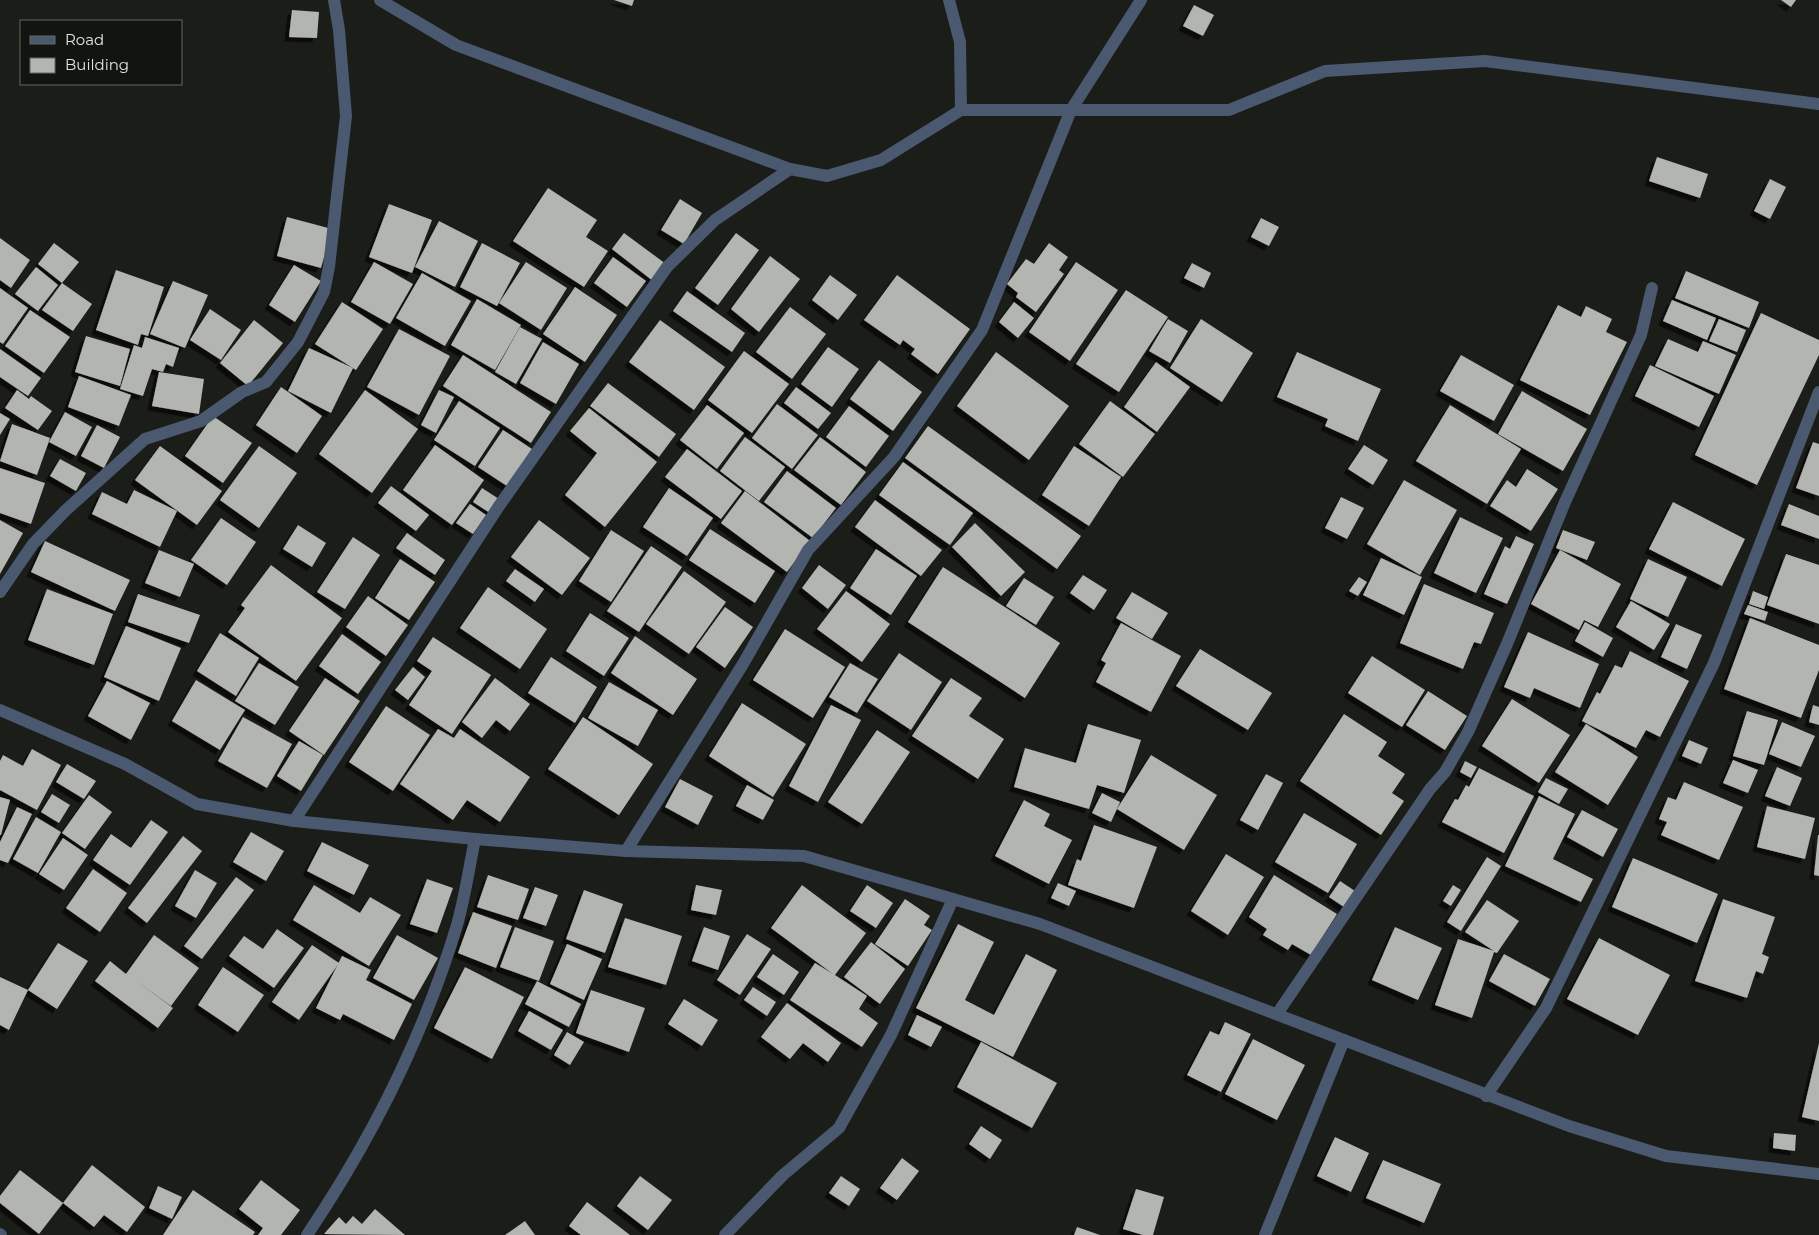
<svg xmlns="http://www.w3.org/2000/svg" width="1819" height="1235" font-family="Montserrat,sans-serif">
  <style>
    .building { fill: #b2b5b0; filter: url(#shadow) }
    .lines { fill: none; stroke-linecap: round; stroke-linejoin: round }
    .minor { stroke: #4a5970; stroke-width: 12 }
  </style>
  <defs>
    <filter id="shadow"><feDropShadow dx="-4.5" dy="4.5" stdDeviation="0" flood-color="#0009"/></filter>
  </defs>
  <rect width="100%" height="100%" fill="#1b1d19"/>
  <g class="building">
    <path d="M614,0H634L632,6Z"/>
    <path d="M1781,0H1796L1791,7Z"/>
    <path d="M1194,5L1214,15L1203,36L1183,26Z"/>
    <path d="M292,10L319,12L317,38L289,37Z"/>
    <path d="M1657,157L1708,174L1700,198L1649,181Z"/>
    <path d="M1770,179L1786,187L1770,219L1754,211Z"/>
    <path d="M548,188L597,220L586,237L608,251L584,287L513,241Z"/>
    <path d="M680,199L702,213L684,244L661,230Z"/>
    <path d="M389,204L432,220L412,273L369,257Z"/>
    <path d="M287,217L332,229L321,268L277,256Z"/>
    <path d="M1261,218L1279,227L1269,246L1251,237Z"/>
    <path d="M439,221L478,241L455,287L415,267Z"/>
    <path d="M624,233L666,264L653,281L612,249Z"/>
    <path d="M736,233L759,250L718,305L695,288Z"/>
    <path d="M0,238L30,260L11,288L0,280Z"/>
    <path d="M54,243L79,262L62,283L38,264Z"/>
    <path d="M482,243L520,263L497,306L460,287Z"/>
    <path d="M1049,243L1068,257L1059,270L1064,274L1036,312L1016,297L1018,293L1007,284L1026,259L1034,264Z"/>
    <path d="M770,256L800,279L759,332L731,309Z"/>
    <path d="M613,257L646,281L627,307L594,283Z"/>
    <path d="M374,262L413,284L390,324L351,302Z"/>
    <path d="M526,262L567,288L541,330L499,303Z"/>
    <path d="M1076,262L1118,290L1070,361L1029,332Z"/>
    <path d="M1192,263L1211,273L1204,288L1184,278Z"/>
    <path d="M294,265L321,281L295,322L269,305Z"/>
    <path d="M36,267L58,285L38,311L15,294Z"/>
    <path d="M116,270L164,287L148,336L141,334L138,345L96,330Z"/>
    <path d="M1686,271L1759,302L1749,328L1675,298Z"/>
    <path d="M422,273L471,301L445,346L396,318Z"/>
    <path d="M830,275L857,295L838,320L812,300Z"/>
    <path d="M897,275L970,329L938,374L911,354L915,349L903,340L900,345L864,320Z"/>
    <path d="M173,281L208,295L185,348L150,334Z"/>
    <path d="M62,283L92,304L73,331L42,310Z"/>
    <path d="M575,287L617,315L585,362L543,334Z"/>
    <path d="M0,288L28,308L3,344L0,342Z"/>
    <path d="M1126,290L1168,317L1119,392L1076,364Z"/>
    <path d="M687,291L745,333L732,352L673,311Z"/>
    <path d="M477,299L521,325L495,370L451,345Z"/>
    <path d="M1672,300L1716,318L1707,340L1663,321Z"/>
    <path d="M342,302L383,329L356,370L315,344Z"/>
    <path d="M1014,302L1034,318L1018,338L999,322Z"/>
    <path d="M1558,305L1581,317L1586,306L1612,319L1606,332L1627,342L1590,415L1520,380Z"/>
    <path d="M790,307L826,334L792,379L756,352Z"/>
    <path d="M210,309L241,330L221,360L190,340Z"/>
    <path d="M30,310L70,337L44,373L5,346Z"/>
    <path d="M1761,313L1819,340V355L1757,485L1695,455Z"/>
    <path d="M1168,319L1188,331L1170,363L1149,351Z"/>
    <path d="M1201,319L1253,353L1222,402L1170,368Z"/>
    <path d="M1719,319L1746,330L1737,352L1709,341Z"/>
    <path d="M254,320L283,343L248,386L220,363Z"/>
    <path d="M660,320L725,367L694,410L629,362Z"/>
    <path d="M520,327L542,339L516,384L495,372Z"/>
    <path d="M399,329L450,356L419,415L367,387Z"/>
    <path d="M86,336L130,349L120,386L75,372Z"/>
    <path d="M145,337L179,348L173,367L166,364L163,372L152,369L143,396L120,389L134,345L142,348Z"/>
    <path d="M1668,339L1698,352L1703,341L1736,355L1719,394L1655,366Z"/>
    <path d="M543,342L579,364L556,404L520,383Z"/>
    <path d="M828,347L859,369L832,407L801,384Z"/>
    <path d="M309,348L353,368L331,413L288,391Z"/>
    <path d="M0,349L41,378L28,396L0,377Z"/>
    <path d="M744,351L789,384L752,433L708,400Z"/>
    <path d="M996,352L1069,406L1029,460L957,406Z"/>
    <path d="M1297,352L1381,389L1358,441L1325,426L1328,419L1277,397Z"/>
    <path d="M463,355L551,412L531,443L443,386Z"/>
    <path d="M1461,355L1514,385L1494,421L1440,391Z"/>
    <path d="M879,360L922,392L893,431L850,399Z"/>
    <path d="M1156,362L1190,387L1157,432L1124,407Z"/>
    <path d="M1650,365L1714,396L1699,427L1635,396Z"/>
    <path d="M159,372L204,379L199,414L152,406Z"/>
    <path d="M79,376L131,395L119,426L68,407Z"/>
    <path d="M608,383L676,434L659,457L590,406Z"/>
    <path d="M281,387L322,416L297,453L256,425Z"/>
    <path d="M796,387L831,413L818,429L784,403Z"/>
    <path d="M17,390L29,399L31,396L52,411L38,430L5,408Z"/>
    <path d="M365,390L418,429L372,493L319,454Z"/>
    <path d="M439,390L454,397L436,433L421,425Z"/>
    <path d="M1522,391L1587,429L1563,471L1498,434Z"/>
    <path d="M459,401L500,428L475,466L434,440Z"/>
    <path d="M1110,401L1155,434L1123,477L1079,444Z"/>
    <path d="M777,404L818,435L792,469L752,438Z"/>
    <path d="M707,405L744,433L717,469L680,440Z"/>
    <path d="M1450,405L1521,449L1487,504L1416,461Z"/>
    <path d="M849,406L889,436L866,467L826,437Z"/>
    <path d="M589,408L657,462L605,527L565,495L597,453L570,431Z"/>
    <path d="M65,412L92,427L76,456L49,442Z"/>
    <path d="M0,413L10,419L0,435Z"/>
    <path d="M213,416L252,443L223,483L185,456Z"/>
    <path d="M12,424L50,438L37,475L0,461Z"/>
    <path d="M97,425L120,437L104,468L81,456Z"/>
    <path d="M928,426L1081,536L1057,569L905,458Z"/>
    <path d="M503,430L532,449L507,486L478,467Z"/>
    <path d="M745,437L785,467L759,501L720,471Z"/>
    <path d="M820,437L866,472L841,505L794,470Z"/>
    <path d="M1813,442L1819,444V496L1796,488Z"/>
    <path d="M435,445L484,480L452,525L403,490Z"/>
    <path d="M1364,445L1388,460L1373,485L1348,469Z"/>
    <path d="M160,446L222,491L197,525L135,480Z"/>
    <path d="M259,446L297,473L259,528L220,500Z"/>
    <path d="M1074,446L1121,477L1089,526L1042,495Z"/>
    <path d="M687,449L742,491L721,519L665,477Z"/>
    <path d="M60,459L86,473L76,491L50,476Z"/>
    <path d="M903,462L973,513L950,545L879,495Z"/>
    <path d="M0,468L45,483L31,524L0,513Z"/>
    <path d="M1527,469L1558,489L1531,531L1490,506L1507,480L1516,487Z"/>
    <path d="M787,471L836,508L813,538L764,502Z"/>
    <path d="M1404,480L1457,510L1420,575L1367,544Z"/>
    <path d="M391,486L429,515L416,531L378,503Z"/>
    <path d="M482,488L499,499L490,513L473,502Z"/>
    <path d="M669,488L713,518L687,556L643,527Z"/>
    <path d="M134,490L177,511L160,547L92,514L102,492L127,504Z"/>
    <path d="M745,491L810,541L787,572L721,523Z"/>
    <path d="M1341,497L1364,508L1347,539L1325,528Z"/>
    <path d="M875,500L942,550L921,576L855,527Z"/>
    <path d="M1673,502L1745,539L1722,586L1649,549Z"/>
    <path d="M470,504L486,515L473,534L456,523Z"/>
    <path d="M1789,504L1819,516V539L1781,525Z"/>
    <path d="M1460,517L1503,538L1476,593L1434,573Z"/>
    <path d="M221,518L256,542L227,585L191,560Z"/>
    <path d="M0,520L23,533L0,574Z"/>
    <path d="M539,520L590,558L562,595L511,557Z"/>
    <path d="M975,523L1025,572L1001,596L952,547Z"/>
    <path d="M298,525L326,543L312,567L283,549Z"/>
    <path d="M710,529L775,571L755,603L689,560Z"/>
    <path d="M611,530L644,551L611,602L579,581Z"/>
    <path d="M1563,530L1595,542L1587,560L1556,548Z"/>
    <path d="M407,533L445,560L435,575L396,548Z"/>
    <path d="M1516,536L1534,544L1507,604L1484,594L1505,546L1510,549Z"/>
    <path d="M353,537L380,555L345,609L317,592Z"/>
    <path d="M45,541L130,580L115,611L31,572Z"/>
    <path d="M651,546L682,567L639,632L607,611Z"/>
    <path d="M876,549L917,576L891,615L850,588Z"/>
    <path d="M159,550L194,564L180,597L145,583Z"/>
    <path d="M1560,550L1621,584L1598,627L1584,620L1579,630L1531,604Z"/>
    <path d="M1786,554L1819,565V624L1767,605Z"/>
    <path d="M1381,558L1422,577L1404,615L1363,595Z"/>
    <path d="M400,559L435,582L409,620L375,598Z"/>
    <path d="M1648,559L1687,577L1668,617L1630,599Z"/>
    <path d="M271,565L342,618L296,681L228,632L245,608L241,605Z"/>
    <path d="M819,565L846,585L828,609L802,588Z"/>
    <path d="M943,567L1060,643L1025,698L908,622Z"/>
    <path d="M515,569L544,589L535,602L506,581Z"/>
    <path d="M684,571L726,602L689,654L646,624Z"/>
    <path d="M1083,575L1107,590L1094,610L1070,593Z"/>
    <path d="M1359,577L1367,582L1358,596L1349,591Z"/>
    <path d="M1024,578L1054,597L1036,625L1006,606Z"/>
    <path d="M1424,584L1494,613L1481,644L1474,642L1463,669L1400,643Z"/>
    <path d="M488,587L547,629L520,669L460,628Z"/>
    <path d="M47,589L113,614L94,665L28,640Z"/>
    <path d="M846,591L890,624L862,662L817,629Z"/>
    <path d="M1753,591L1768,597L1764,609L1749,604Z"/>
    <path d="M1132,592L1168,613L1152,639L1116,618Z"/>
    <path d="M138,594L200,615L189,643L128,622Z"/>
    <path d="M368,596L408,625L386,656L346,627Z"/>
    <path d="M1631,601L1670,624L1654,650L1616,627Z"/>
    <path d="M1748,605L1768,612L1765,621L1744,614Z"/>
    <path d="M725,607L753,627L725,668L696,647Z"/>
    <path d="M590,613L629,638L604,676L566,651Z"/>
    <path d="M1750,618L1819,645V670L1801,718L1724,689Z"/>
    <path d="M1585,622L1613,638L1603,657L1575,641Z"/>
    <path d="M1121,623L1181,656L1151,712L1096,682L1106,663L1101,660Z"/>
    <path d="M1676,624L1702,635L1687,669L1661,657Z"/>
    <path d="M126,626L181,648L159,701L104,677Z"/>
    <path d="M785,629L845,667L813,718L753,680Z"/>
    <path d="M1528,632L1599,664L1580,708L1534,688L1530,698L1504,687Z"/>
    <path d="M220,633L259,658L236,696L197,671Z"/>
    <path d="M342,634L381,662L358,694L319,666Z"/>
    <path d="M635,636L697,679L673,715L611,673Z"/>
    <path d="M433,637L491,675L452,734L409,705L432,671L417,661Z"/>
    <path d="M1200,649L1272,693L1248,730L1176,686Z"/>
    <path d="M1630,651L1689,681L1660,737L1646,730L1636,748L1582,721L1597,692L1600,694L1615,665L1622,668Z"/>
    <path d="M899,653L942,682L911,730L867,701Z"/>
    <path d="M1372,656L1425,690L1402,727L1348,693Z"/>
    <path d="M551,657L597,687L575,723L528,693Z"/>
    <path d="M259,663L299,687L275,725L235,701Z"/>
    <path d="M850,663L878,679L857,713L829,697Z"/>
    <path d="M413,667L425,677L408,700L395,690Z"/>
    <path d="M325,678L360,701L324,755L289,731Z"/>
    <path d="M495,678L530,704L510,731L496,720L482,738L462,722Z"/>
    <path d="M951,678L982,698L969,716L1004,739L978,779L912,736Z"/>
    <path d="M196,680L245,710L220,750L172,721Z"/>
    <path d="M107,681L150,703L131,740L88,716Z"/>
    <path d="M609,682L658,710L638,746L588,718Z"/>
    <path d="M1428,691L1467,716L1445,750L1406,725Z"/>
    <path d="M1512,699L1570,735L1539,783L1482,746Z"/>
    <path d="M742,703L806,744L773,797L709,756Z"/>
    <path d="M831,705L861,720L818,802L789,786Z"/>
    <path d="M1813,705L1819,707V725L1809,722Z"/>
    <path d="M386,706L430,735L393,791L349,762Z"/>
    <path d="M1747,711L1778,720L1764,765L1733,756Z"/>
    <path d="M1344,714L1387,742L1378,756L1405,774L1392,793L1404,801L1381,835L1300,781Z"/>
    <path d="M243,717L292,744L267,788L218,761Z"/>
    <path d="M583,717L653,764L619,815L548,769Z"/>
    <path d="M1782,722L1815,736L1801,767L1769,754Z"/>
    <path d="M1088,724L1141,740L1124,793L1097,785L1089,809L1014,787L1025,748L1076,763Z"/>
    <path d="M1586,724L1638,757L1608,805L1555,772Z"/>
    <path d="M438,729L454,738L460,729L530,777L500,822L467,800L453,820L400,784Z"/>
    <path d="M877,730L910,752L862,824L828,802Z"/>
    <path d="M1689,740L1708,748L1701,764L1682,756Z"/>
    <path d="M299,741L323,755L301,791L277,776Z"/>
    <path d="M32,749L61,765L37,810L0,790V761L3,755L23,766Z"/>
    <path d="M1151,755L1217,795L1184,850L1117,809Z"/>
    <path d="M1733,760L1758,770L1748,793L1723,783Z"/>
    <path d="M1465,761L1477,767L1471,778L1460,772Z"/>
    <path d="M67,764L96,781L84,799L56,782Z"/>
    <path d="M1777,767L1802,778L1790,806L1765,796Z"/>
    <path d="M1479,768L1534,796L1504,853L1442,822L1455,799L1458,800L1466,785L1469,787Z"/>
    <path d="M1266,774L1283,783L1258,830L1240,820Z"/>
    <path d="M1546,778L1568,789L1559,804L1538,792Z"/>
    <path d="M680,779L713,796L698,825L665,807Z"/>
    <path d="M1684,782L1743,807L1719,860L1661,835L1667,822L1659,819L1668,797L1676,800Z"/>
    <path d="M747,785L774,800L763,820L736,806Z"/>
    <path d="M1102,793L1120,802L1111,822L1092,813Z"/>
    <path d="M52,794L70,805L59,823L41,812Z"/>
    <path d="M89,795L112,812L85,849L62,833Z"/>
    <path d="M1539,796L1575,814L1553,859L1593,879L1581,902L1505,866Z"/>
    <path d="M0,797L10,800L1,835H0Z"/>
    <path d="M1024,800L1050,814L1044,826L1072,840L1049,884L995,856Z"/>
    <path d="M1767,806L1815,818L1805,859L1757,847Z"/>
    <path d="M17,807L32,814L8,863L0,860V842Z"/>
    <path d="M1582,810L1618,829L1603,857L1567,837Z"/>
    <path d="M1304,813L1357,844L1328,893L1275,862Z"/>
    <path d="M36,817L61,832L38,873L13,859Z"/>
    <path d="M151,820L168,832L130,885L93,860L111,834L131,848Z"/>
    <path d="M1094,825L1157,847L1134,908L1068,885L1077,859L1081,861Z"/>
    <path d="M251,832L284,851L266,881L233,862Z"/>
    <path d="M1818,835H1819V876L1814,875Z"/>
    <path d="M183,836L202,851L147,923L128,908Z"/>
    <path d="M63,838L88,855L64,890L39,874Z"/>
    <path d="M322,842L369,865L354,895L307,871Z"/>
    <path d="M1226,854L1264,877L1228,935L1191,911Z"/>
    <path d="M1487,857L1501,866L1461,931L1447,922Z"/>
    <path d="M1633,858L1718,894L1697,943L1612,907Z"/>
    <path d="M93,869L127,893L100,932L66,908Z"/>
    <path d="M195,870L217,883L196,918L175,906Z"/>
    <path d="M488,875L529,889L518,920L477,907Z"/>
    <path d="M1274,875L1337,914L1311,955L1292,944L1288,950L1263,935L1267,929L1249,917Z"/>
    <path d="M236,877L254,890L202,959L184,946Z"/>
    <path d="M427,879L453,888L437,933L410,924Z"/>
    <path d="M1340,881L1355,891L1344,907L1329,897Z"/>
    <path d="M1058,883L1076,891L1069,906L1051,898Z"/>
    <path d="M314,885L360,913L370,897L401,915L369,966L293,920Z"/>
    <path d="M696,885L722,890L716,915L691,910Z"/>
    <path d="M802,885L866,933L835,975L867,996L859,1009L878,1023L862,1047L790,1000L815,963L833,974L771,928Z"/>
    <path d="M867,885L893,903L876,928L850,911Z"/>
    <path d="M1453,885L1461,890L1451,906L1443,901Z"/>
    <path d="M535,887L558,895L546,926L523,918Z"/>
    <path d="M584,890L623,904L605,953L566,939Z"/>
    <path d="M905,899L930,916L924,925L932,930L908,966L875,944Z"/>
    <path d="M1723,899L1775,917L1762,954L1769,957L1763,974L1756,971L1747,998L1695,981Z"/>
    <path d="M1487,900L1519,921L1497,953L1494,952L1472,1018L1435,1005L1458,939L1494,951L1465,932Z"/>
    <path d="M473,912L512,926L496,968L458,953Z"/>
    <path d="M625,918L682,936L666,985L608,967Z"/>
    <path d="M958,924L994,942L965,1000L994,1015L1026,954L1057,970L1013,1057L916,1008Z"/>
    <path d="M515,927L554,941L539,981L500,967Z"/>
    <path d="M704,927L730,936L718,970L692,961Z"/>
    <path d="M1395,927L1442,948L1418,1000L1372,980Z"/>
    <path d="M277,929L304,948L274,988L229,956L244,936L263,949Z"/>
    <path d="M747,934L771,949L740,995L717,980Z"/>
    <path d="M154,935L199,968L171,1006L135,980L173,1008L158,1028L95,981L110,961L126,974Z"/>
    <path d="M397,935L438,958L414,1000L373,978Z"/>
    <path d="M1599,938L1670,975L1638,1035L1567,999Z"/>
    <path d="M871,942L905,969L880,1004L844,977Z"/>
    <path d="M58,943L88,961L57,1009L28,990Z"/>
    <path d="M567,944L602,959L584,1000L550,984Z"/>
    <path d="M312,945L339,963L299,1020L272,1002Z"/>
    <path d="M773,954L799,972L784,995L757,977Z"/>
    <path d="M1504,954L1550,979L1535,1006L1489,981Z"/>
    <path d="M342,956L371,970L366,980L412,1004L394,1040L343,1014L340,1020L316,1008Z"/>
    <path d="M223,967L264,995L238,1032L198,1005Z"/>
    <path d="M465,967L524,997L492,1059L434,1028Z"/>
    <path d="M0,977L28,990L9,1030L0,1025Z"/>
    <path d="M537,981L581,1004L569,1027L525,1004Z"/>
    <path d="M753,987L776,1002L767,1016L744,1000Z"/>
    <path d="M591,990L645,1008L629,1052L576,1033Z"/>
    <path d="M684,999L718,1020L702,1046L668,1024Z"/>
    <path d="M787,1003L841,1043L828,1062L803,1043L790,1059L761,1037Z"/>
    <path d="M529,1011L563,1030L551,1050L518,1031Z"/>
    <path d="M917,1015L942,1027L931,1047L908,1035Z"/>
    <path d="M1225,1022L1251,1034L1221,1092L1187,1075L1210,1031L1219,1035Z"/>
    <path d="M567,1032L584,1042L570,1065L554,1055Z"/>
    <path d="M1253,1039L1305,1065L1277,1120L1225,1094Z"/>
    <path d="M981,1042L1057,1083L1032,1128L957,1087Z"/>
    <path d="M1819,1043V1121L1802,1117Z"/>
    <path d="M981,1126L1002,1140L990,1159L969,1144Z"/>
    <path d="M1774,1133L1796,1135L1795,1151L1773,1148Z"/>
    <path d="M1335,1137L1369,1153L1351,1192L1317,1176Z"/>
    <path d="M902,1158L919,1171L897,1200L880,1188Z"/>
    <path d="M1383,1160L1441,1184L1424,1223L1366,1198Z"/>
    <path d="M92,1165L145,1207L127,1232L104,1215L94,1227L63,1203Z"/>
    <path d="M20,1170L63,1203L39,1234L0,1203V1196Z"/>
    <path d="M640,1176L672,1200L648,1230L617,1206Z"/>
    <path d="M841,1176L860,1189L849,1206L829,1193Z"/>
    <path d="M261,1180L300,1210L281,1235H258L263,1228L239,1209Z"/>
    <path d="M158,1186L182,1197L172,1219L149,1208Z"/>
    <path d="M1136,1189L1164,1197L1153,1235H1143L1123,1229Z"/>
    <path d="M193,1190L255,1232L253,1235H163Z"/>
    <path d="M587,1202L630,1235H581L569,1226Z"/>
    <path d="M375,1209L405,1235L324,1234L339,1217L346,1224L353,1216L362,1224Z"/>
    <path d="M525,1221L535,1235H505Z"/>
    <path d="M1077,1227L1100,1235H1074Z"/>
  </g>
  <g class="lines">
    <g class="minor">
      <path d="M380,0L456,45L790,169L827,176L881,160L961,110"/>
      <path d="M949,0L960,42L961,110H1229L1325,71L1485,61L1819,104"/>
      <path d="M0,592L33,544L65,511L145,439L201,421L242,392L266,382L298,342L324,292L329,267L346,116L339,30L334,0"/>
      <path d="M0,710L125,764L197,804L294,821L475,839L626,851L804,856L1040,924L1569,1126L1666,1156L1819,1174"/>
      <path d="M294,821L499,506L667,267L715,220L790,169"/>
      <path d="M626,851L743,664L808,550L894,457L982,330L1071,110L1141,0"/>
      <path d="M1277,1014L1430,789L1445,772L1468,732L1507,644L1565,502L1641,335L1652,288"/>
      <path d="M1486,1096L1546,1008L1714,663L1819,392"/>
      <path d="M0,1234L1,1235"/>
      <path d="M307,1235C371,1140 424,1035 457,925C465,897 469,868 475,839"/>
      <path d="M725,1235L783,1175L839,1128L891,1035L953,899"/>
      <path d="M1265,1235L1344,1040"/>
    </g>
  </g>
  <rect x="20" y="20" width="162" height="65" fill="#121410" stroke="#656763"/>
  <rect x="30" y="36" width="25" height="8" fill="#4a5970" stroke="#656763"/>
  <text x="65" y="45" font-size="15" fill="#e1e3e0">Road</text>
  <rect x="30" y="58" width="25" height="15" fill="#b2b5b0" stroke="#656763"/>
  <text x="65" y="70" font-size="15" fill="#e1e3e0">Building</text>
</svg>
